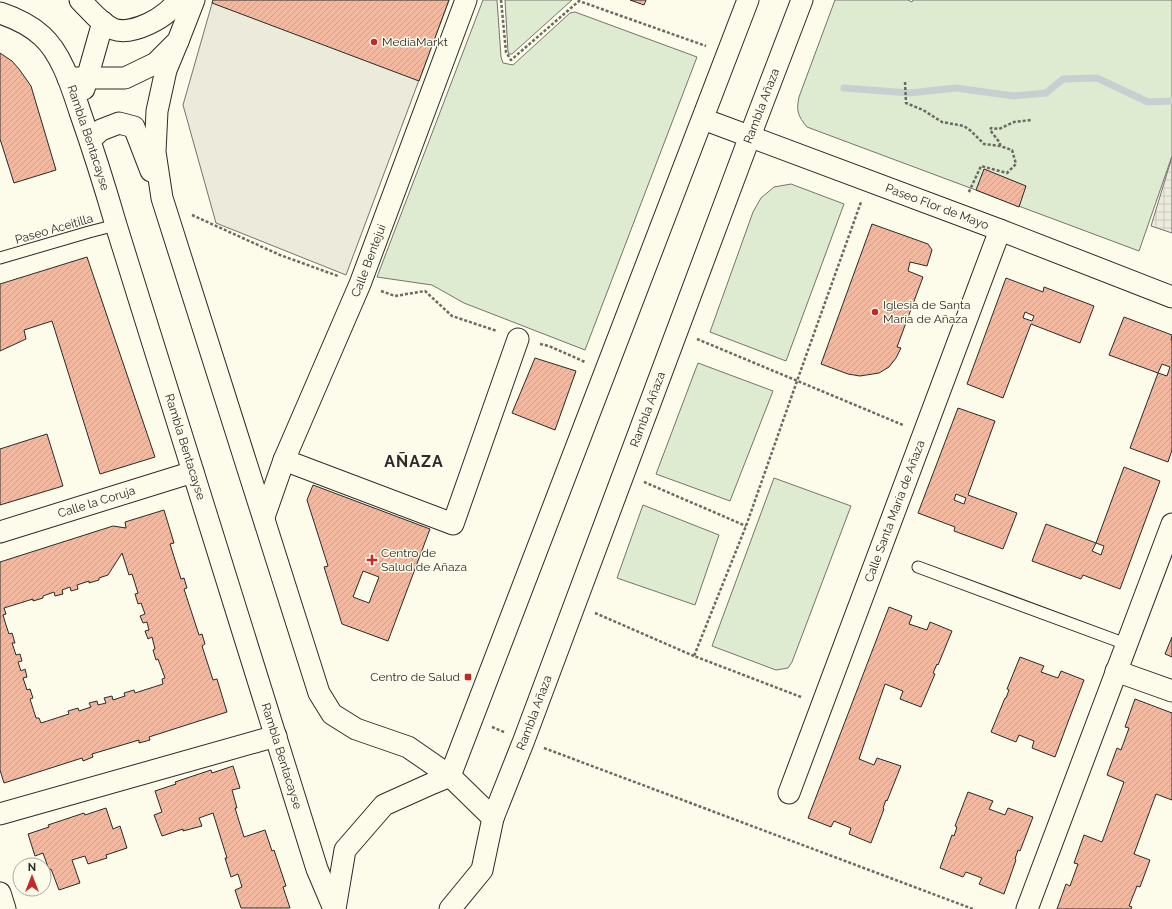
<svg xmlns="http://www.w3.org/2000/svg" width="1172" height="909" font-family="Raleway,sans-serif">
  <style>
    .green { fill: #deebd1; stroke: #74746e }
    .parking { fill: #eceadb; stroke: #74746e }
    .plaza { fill: url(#plaza-grid); stroke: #74746e }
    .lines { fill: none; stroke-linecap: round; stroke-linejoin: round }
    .stream { stroke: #c7d0d0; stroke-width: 7 }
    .building { fill: url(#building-hatch); stroke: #2b2b2b; fill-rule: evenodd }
    .lane-casing { stroke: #2b2b2b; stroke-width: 13 }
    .street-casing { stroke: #2b2b2b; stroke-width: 23 }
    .path { stroke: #6a6964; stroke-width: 2.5; stroke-dasharray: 3 2; stroke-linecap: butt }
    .lane { stroke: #fdfbea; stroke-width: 11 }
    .street { stroke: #fdfbea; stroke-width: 21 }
    .poi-dot { fill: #c62828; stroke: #fdfbea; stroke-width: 1.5 }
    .labels { text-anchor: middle; stroke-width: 3; stroke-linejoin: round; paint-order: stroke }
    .poi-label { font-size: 12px; fill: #2b2b2b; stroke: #fdfbea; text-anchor: start }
    .street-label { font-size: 12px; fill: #2b2b2b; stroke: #fdfbea }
    .district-label { font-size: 16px; font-weight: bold; letter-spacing: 1px; fill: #2b2b2b; stroke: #fdfbea }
  </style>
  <defs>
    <pattern id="plaza-grid" width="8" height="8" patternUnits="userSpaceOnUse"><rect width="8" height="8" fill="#eceadb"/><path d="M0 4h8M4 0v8" fill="none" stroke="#cbc9bc"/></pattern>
    <pattern id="building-hatch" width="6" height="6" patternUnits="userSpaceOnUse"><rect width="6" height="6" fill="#f2b8a0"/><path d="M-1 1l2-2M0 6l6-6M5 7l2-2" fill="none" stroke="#d09e8a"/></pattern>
  </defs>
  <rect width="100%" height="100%" fill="#fdfbea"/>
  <g class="green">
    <path d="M483,0H497L501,57L503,63L513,65L570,13L575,12L697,57L585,350L464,303L432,285L377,277Z"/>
    <path d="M505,0H572L512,54H509L508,52Z"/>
    <path d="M835,0H908L912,2L913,0H1172V156L1139,251L807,127C798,116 796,111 799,97Z"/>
    <path d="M791,184L844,204L786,361L710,332L753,212L761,198L774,187Z"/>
    <path d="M698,363L773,391L730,501L656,474Z"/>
    <path d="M774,478L851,506L792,662L788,668L776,670L712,646Z"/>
    <path d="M643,505L719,535L695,605L617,578Z"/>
  </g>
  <path class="parking" d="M213,0H449L346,275L216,223L183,105Z"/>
  <path class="plaza" d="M1172,157V233L1151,226Z"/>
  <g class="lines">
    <path class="stream" d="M844,88L909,93L956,88L1014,96L1046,93L1063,79L1097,78L1148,102L1172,101"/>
  </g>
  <g class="building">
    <path d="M213,0H449L419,81L212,3Z"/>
    <path d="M630,0H646L644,5Z"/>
    <path d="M0,53L12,61L19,69L31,86L56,170L14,183L0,139Z"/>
    <path d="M984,169L1026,186L1019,207L976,190Z"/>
    <path d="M872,224L928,244L932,250L927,266L910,262L908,271L923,277L897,347L901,348L896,358L889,367L879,373L860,376L848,374L821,364Z"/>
    <path d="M87,257L155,457L100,474L52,321L24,330L26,339L0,351V284Z"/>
    <path d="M1006,278L1043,292L1044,287L1094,306L1080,343L1031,324L1003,398L967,384ZM1025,312L1034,316L1032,321L1023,318Z"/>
    <path d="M1124,317L1172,335L1171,340H1172V450L1168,462L1130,448L1158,373L1109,355ZM1162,364L1170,367L1167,376L1158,373Z"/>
    <path d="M535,358L576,371L555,430L512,413Z"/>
    <path d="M958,408L995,421L968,495L1017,513L1003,549L954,531L955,527L918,513ZM956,494L966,498L964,504L954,500Z"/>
    <path d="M47,434L63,486L0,505V449Z"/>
    <path d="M1124,467L1160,481L1120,589L1083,575L1081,579L1032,561L1046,524L1096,543ZM1096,543L1104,546L1101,555L1092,551Z"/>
    <path d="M313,485L430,529L388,641L342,624L324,567L328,566L307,500ZM363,571L379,577L369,603L353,597Z"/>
    <path d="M164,510L174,543L170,544L181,579L184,578L187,588L184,589L199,635L202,634L205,644L202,646L213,680L217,679L227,712L149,737L150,740L139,743V740L92,754L93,757L83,761L82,758L4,783L0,770V562L113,526L126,528L125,522ZM122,553L129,575L132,574L138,593L135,594L138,604L141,603L145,614L140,616L143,623L147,622L149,630L145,631L148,639L152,637L155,649L153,650L156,660L158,659L165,678L162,679L163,684L135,693L134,690L124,693L125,696L113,700L112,696L104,698L106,703L98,705L97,701L89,703L91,707L79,711L78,708L68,711L69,714L41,723L39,718H36L30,699L33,698L30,689L27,690L23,678L27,677L25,669L21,671L18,662L22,661L20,654L16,655L12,643H15L12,633L9,634L6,625L3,615L6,614L4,608L33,599V601L43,598V596L54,592L55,596L63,594L62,590L70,587L71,591L78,589L77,585L89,581V583L99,580V578L108,575Z"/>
    <path d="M889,607L912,616L909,624L927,630L930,622L952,631L938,665L937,664L933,673L935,674L921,707L900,699L903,691L885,684L859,759L874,765L877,758L901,766L887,801L886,800L883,808L884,809L871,843L849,834L851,828L841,824L834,821L831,827L808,818Z"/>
    <path d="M1172,637V657L1165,654Z"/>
    <path d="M1020,657L1044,666L1041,672L1058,678L1061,671L1084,680L1068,722L1055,757L1032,748L1034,741L1019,735L1016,742L991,732L1005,698H1006L1009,690L1007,689Z"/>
    <path d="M1135,699L1172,713V800L1156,794L1134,854L1150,860L1140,887L1137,886L1129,906L1132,907L1131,909H1057L1066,884L1070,886L1078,864L1074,863L1084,835L1102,842L1124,782L1107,775L1117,748L1121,750L1129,728L1125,727Z"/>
    <path d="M233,766L240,788L232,790L237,808H235L244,837L265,830L272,851L274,850L286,886L283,887L290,908H241L235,890L242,887L238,874L231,877L225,858H227L213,813L199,818L202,826L183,831V829L162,836L154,815L162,812L155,791L176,784L175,782L211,770L212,773Z"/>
    <path d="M968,792L993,801L989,809L1005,815L1008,808L1033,817L1020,851L1018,850L1015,859L1016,860L1004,894L979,884L982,878L966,872L963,877L940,868L952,835L954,836L957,827L955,826Z"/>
    <path d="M106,808L113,829L120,826L127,848L106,855L107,858L88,864L85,856L72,860L80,883L59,890L51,869L49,870L43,853L35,856L28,834L49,827L48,825L84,813L85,815Z"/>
  </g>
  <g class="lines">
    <g class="lane-casing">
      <g id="lane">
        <path d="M0,258L89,232L116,225"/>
        <path d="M918,567L1126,644"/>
      </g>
    </g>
    <g class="street-casing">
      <g id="street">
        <path d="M80,0C90,10 100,23 113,29C132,36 169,17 177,0"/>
        <path id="s1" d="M0,13C15,18 30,25 42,36C62,54 72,88 80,112C93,149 105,187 116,225L317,869L334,909"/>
        <path d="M178,41L166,70L157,111L155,152L162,198L319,693L332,714L356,729L408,747L450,776L493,818L482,870L450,909"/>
        <path d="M68,78H125L156,63L178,41L194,0"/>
        <path d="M84,89L103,22"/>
        <path id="s2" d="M703,119L1000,230L1172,297"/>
        <path d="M91,139L101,130L119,123L134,127L151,171"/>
        <path d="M284,460L453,524L518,339"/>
        <path id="s3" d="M264,517L284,460L360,284L466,0"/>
        <path id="s4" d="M0,532L193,472"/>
        <path d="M1116,671L1172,691"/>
        <path d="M450,776L748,0"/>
        <path id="s5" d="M789,793L1000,230"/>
        <path d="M0,814L276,736"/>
        <path id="s6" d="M493,818L524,740L750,136L802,0"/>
        <path d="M0,893L5,909"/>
        <path d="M335,909L345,850L384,805L433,783L450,776"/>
        <path d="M1027,909L1172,524"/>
      </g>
    </g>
    <g class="path">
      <path d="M501,0L506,52L511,60L579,1L706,46"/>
      <path d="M905,82L906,103L923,110L942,122L964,126L971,131L984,144L1000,146L1012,150L1016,164L1007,173L981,166L968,194"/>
      <path d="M1000,146V143L990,130L991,128L999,129L1014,122L1031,120"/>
      <path d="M192,215L280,255L338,276"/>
      <path d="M381,291L395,296L425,291L452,316L497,331"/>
      <path d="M697,339L903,425"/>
      <path d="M540,344L549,346L585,362"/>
      <path d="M644,482L746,526"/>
      <path d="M595,613L694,656"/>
      <path d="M801,697L694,656L746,526L797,381L861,202"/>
      <path d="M492,727L504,732"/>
      <path d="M544,748L973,909"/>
    </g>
    <use href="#lane" class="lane"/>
    <use href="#street" class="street"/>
  </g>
  <g class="poi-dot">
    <circle cx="374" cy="42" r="4"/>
    <circle cx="875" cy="312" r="4"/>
    <path d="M370 554h4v4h4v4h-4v4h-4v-4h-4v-4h4z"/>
    <rect x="464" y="673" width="8" height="8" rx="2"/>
  </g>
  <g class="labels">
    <g class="poi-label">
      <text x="382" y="46">MediaMarkt</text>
      <text x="883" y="309">Iglesia de Santa<tspan x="883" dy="14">María de Añaza</tspan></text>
      <text x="381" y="557">Centro de<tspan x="381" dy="14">Salud de Añaza</tspan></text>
      <text x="460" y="681" text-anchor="end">Centro de Salud</text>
    </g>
    <g class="street-label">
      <text dy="4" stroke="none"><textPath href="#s6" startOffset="761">Rambla Añaza</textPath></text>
      <text dy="4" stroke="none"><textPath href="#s1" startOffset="161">Rambla Bentacayse</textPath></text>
      <text dy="4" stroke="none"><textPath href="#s2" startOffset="250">Paseo Flor de Mayo</textPath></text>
      <text transform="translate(54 229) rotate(-16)" y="4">Paseo Aceitilla</text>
      <text dy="4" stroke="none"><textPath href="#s3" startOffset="277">Calle Bentejui</textPath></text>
      <text dy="4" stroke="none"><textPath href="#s6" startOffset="437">Rambla Añaza</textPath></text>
      <text dy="4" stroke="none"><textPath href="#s1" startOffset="485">Rambla Bentacayse</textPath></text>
      <text dy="4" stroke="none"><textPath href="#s4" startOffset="101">Calle la Coruja</textPath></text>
      <text dy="4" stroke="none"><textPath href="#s5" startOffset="301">Calle Santa María de Añaza</textPath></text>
      <text dy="4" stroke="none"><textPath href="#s6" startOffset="113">Rambla Añaza</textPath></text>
      <text dy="4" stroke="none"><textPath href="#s1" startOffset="809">Rambla Bentacayse</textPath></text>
    </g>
    <g class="district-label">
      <text x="414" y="467">AÑAZA</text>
    </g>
  </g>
  <g transform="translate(32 877)"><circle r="19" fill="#fdfbea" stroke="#a9a89e"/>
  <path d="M0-3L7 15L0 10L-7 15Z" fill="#c62828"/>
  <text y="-6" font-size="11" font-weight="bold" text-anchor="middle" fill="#2b2b2b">N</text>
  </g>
</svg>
